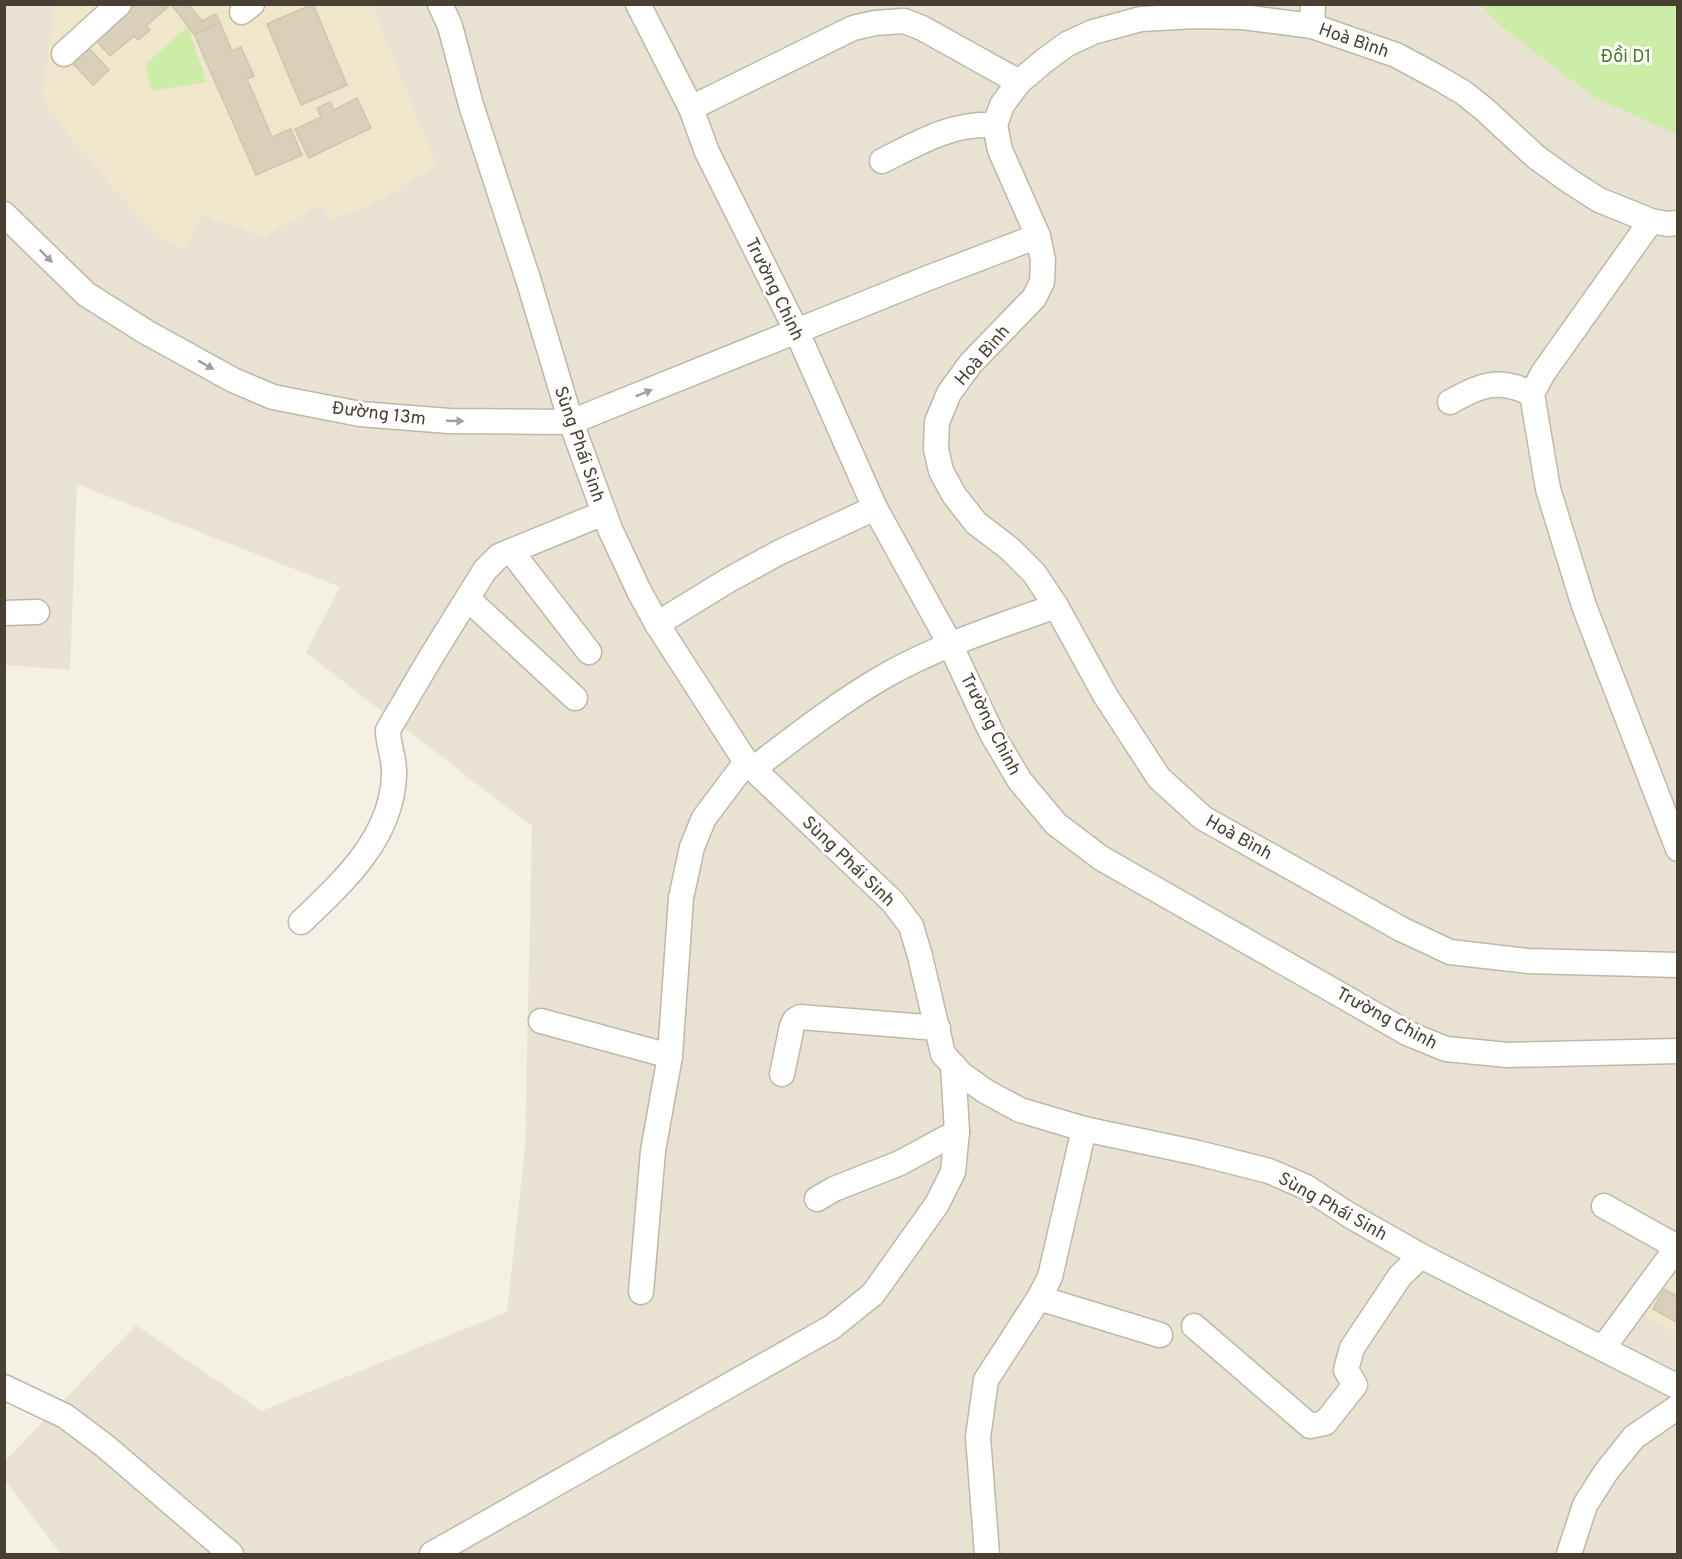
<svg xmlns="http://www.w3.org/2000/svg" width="1682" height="1559" font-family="Overpass,sans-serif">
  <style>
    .residential { fill: #e8e2d2 }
    .education { fill: #efe6cc }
    .green { fill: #cbeda8 }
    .building { fill: #dacfbb; stroke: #d2c4ab; stroke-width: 1.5 }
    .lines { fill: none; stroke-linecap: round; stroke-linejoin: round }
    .minor-casing { stroke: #c0b8a6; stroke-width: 27 }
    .minor { stroke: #fff; stroke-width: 24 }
    .oneway { fill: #a3a099 }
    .labels { text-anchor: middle; stroke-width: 6; stroke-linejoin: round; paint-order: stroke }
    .street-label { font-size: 18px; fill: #474033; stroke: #fff }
    .park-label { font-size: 18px; fill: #417e21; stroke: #fff }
  </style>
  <rect width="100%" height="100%" fill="#f4f0e4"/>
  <path class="residential" d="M5,5H1677V1554H61L5,1480V1461L136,1325L261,1411L507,1312L525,1149L532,826L306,653L340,587L77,484L70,670L5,665Z"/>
  <g class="education">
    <path d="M55,5H372L437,166L370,206L330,220L322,205L263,237L203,215L185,250L154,233L74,143L42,98Z"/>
    <path d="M1677,1262V1335L1641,1313Z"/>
  </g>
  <g class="green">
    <path d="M1481,5H1677V134L1595,98L1501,26Z"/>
    <path d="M188,26L206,82L152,91L145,65Z"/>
  </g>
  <g class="building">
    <path d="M130,4H171L146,26L150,30L138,40L134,36L110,56L93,37Z"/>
    <path d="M171,4H188L202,21L216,14L220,23L194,34Z"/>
    <path d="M313,4L347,85L301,105L267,24Z"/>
    <path d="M220,23L232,51L241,47L254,76L247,79L272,137L291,129L302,155L256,175L194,34Z"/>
    <path d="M82,41L109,70L93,85L66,56Z"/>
    <path d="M357,98L371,128L309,158L295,129L321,117L317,108L330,102L334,110Z"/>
    <path d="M1664,1289L1678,1297V1323L1653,1309Z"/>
  </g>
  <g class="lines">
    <g class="minor-casing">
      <g id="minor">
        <path d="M440,4L450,26L471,105L529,282L571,422L610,529L639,591L657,624L746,762L893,902L911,926L920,956L943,1054L961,1074L985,1091L1020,1110L1084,1129L1198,1153L1269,1171L1306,1187L1349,1215L1421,1256L1678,1387"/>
        <path d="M638,4L691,108L707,152L797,332L875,508L950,644L992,734L1020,781L1056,824L1101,858L1409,1034L1446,1049L1508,1055L1678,1051"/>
        <path d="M242,12L252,4"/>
        <path d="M1312,26L1313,4"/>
        <path d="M64,54L119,4"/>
        <path d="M691,108L853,28L875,23L904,21L922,28L1019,82"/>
        <path d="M882,161C920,142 951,123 995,125"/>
        <path d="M4,214L86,294L146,332L233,380L273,397L360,414L449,421L571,422L928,278L1038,236"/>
        <path d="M1651,221L1543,373L1532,394L1548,489L1584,606L1678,849"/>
        <path d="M1678,223L1668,224L1651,221L1599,200L1568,180L1536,157L1484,109L1464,93L1437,77L1396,55L1312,26L1243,17L1195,16L1141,19L1093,32L1067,44L1044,61L1019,82L1002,105L995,125L1000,150L1038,236L1043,260L1042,282L1034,298L971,363L949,393L937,422L936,449L941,471L954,495L976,523L1010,549L1034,573L1056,606L1105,695L1159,778L1203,818L1401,929L1450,952L1528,961L1678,965"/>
        <path d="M1450,402C1480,385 1499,377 1532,394"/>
        <path d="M511,551L589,652"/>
        <path d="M468,599L575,698"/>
        <path d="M4,613L37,612"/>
        <path d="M657,624L727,581L780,552L875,508"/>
        <path d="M753,769C795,737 837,704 883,677C937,646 997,627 1056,606"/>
        <path d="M301,922C343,882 392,838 394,775C395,758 388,746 388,730L431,657L485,570L499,556L511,551L604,513"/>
        <path d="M541,1021L670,1056"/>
        <path d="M782,1074L792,1026L795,1020L800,1017L938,1028"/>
        <path d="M817,1199L834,1189L900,1163L957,1132"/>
        <path d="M1604,1206L1677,1247"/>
        <path d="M641,1292L653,1151L670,1056L681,898L692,847L704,818L746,762"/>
        <path d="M1039,1298L1160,1335"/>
        <path d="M1194,1326L1310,1426L1325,1423L1355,1385L1346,1370L1352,1348L1400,1276L1421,1256"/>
        <path d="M1603,1348L1678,1246"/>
        <path d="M4,1387L65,1416L105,1446L231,1554"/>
        <path d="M432,1554L832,1327L873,1294L937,1204L953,1172L957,1132L953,1065"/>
        <path d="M987,1554L978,1437L986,1380L1039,1298L1050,1277L1084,1129"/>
        <path d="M1569,1554L1585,1505L1606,1472L1634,1437L1678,1407"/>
      </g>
    </g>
    <use href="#minor" class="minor"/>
  </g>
  <defs><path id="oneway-solid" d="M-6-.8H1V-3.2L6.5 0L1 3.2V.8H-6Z" transform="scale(1.5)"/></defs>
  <g class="oneway">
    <use href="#oneway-solid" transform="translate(46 256) rotate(45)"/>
    <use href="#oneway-solid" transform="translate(206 365) rotate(29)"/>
    <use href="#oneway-solid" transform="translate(644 393) rotate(-22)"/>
    <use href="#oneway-solid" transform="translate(455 421) rotate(2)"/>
  </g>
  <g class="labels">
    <g class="street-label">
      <text transform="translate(1354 40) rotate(19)" y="6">Hoà Bình</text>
      <text transform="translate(775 289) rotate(64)" y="6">Trường Chinh</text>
      <text transform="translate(982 355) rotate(-49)" y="6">Hoà Bình</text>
      <text transform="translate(379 413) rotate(7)" y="6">Đường 13m</text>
      <text transform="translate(580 444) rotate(71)" y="6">Sùng Phái Sinh</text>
      <text transform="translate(991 724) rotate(63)" y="6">Trường Chinh</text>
      <text transform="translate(1239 837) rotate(29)" y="6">Hoà Bình</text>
      <text transform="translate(849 861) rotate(44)" y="6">Sùng Phái Sinh</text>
      <text transform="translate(1387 1018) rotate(28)" y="6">Trường Chinh</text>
      <text transform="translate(1333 1206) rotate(29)" y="6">Sùng Phái Sinh</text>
    </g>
    <g class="park-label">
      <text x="1626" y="62">Đồi D1</text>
    </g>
  </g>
  <rect width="1682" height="1559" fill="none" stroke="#474033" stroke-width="12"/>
</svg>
